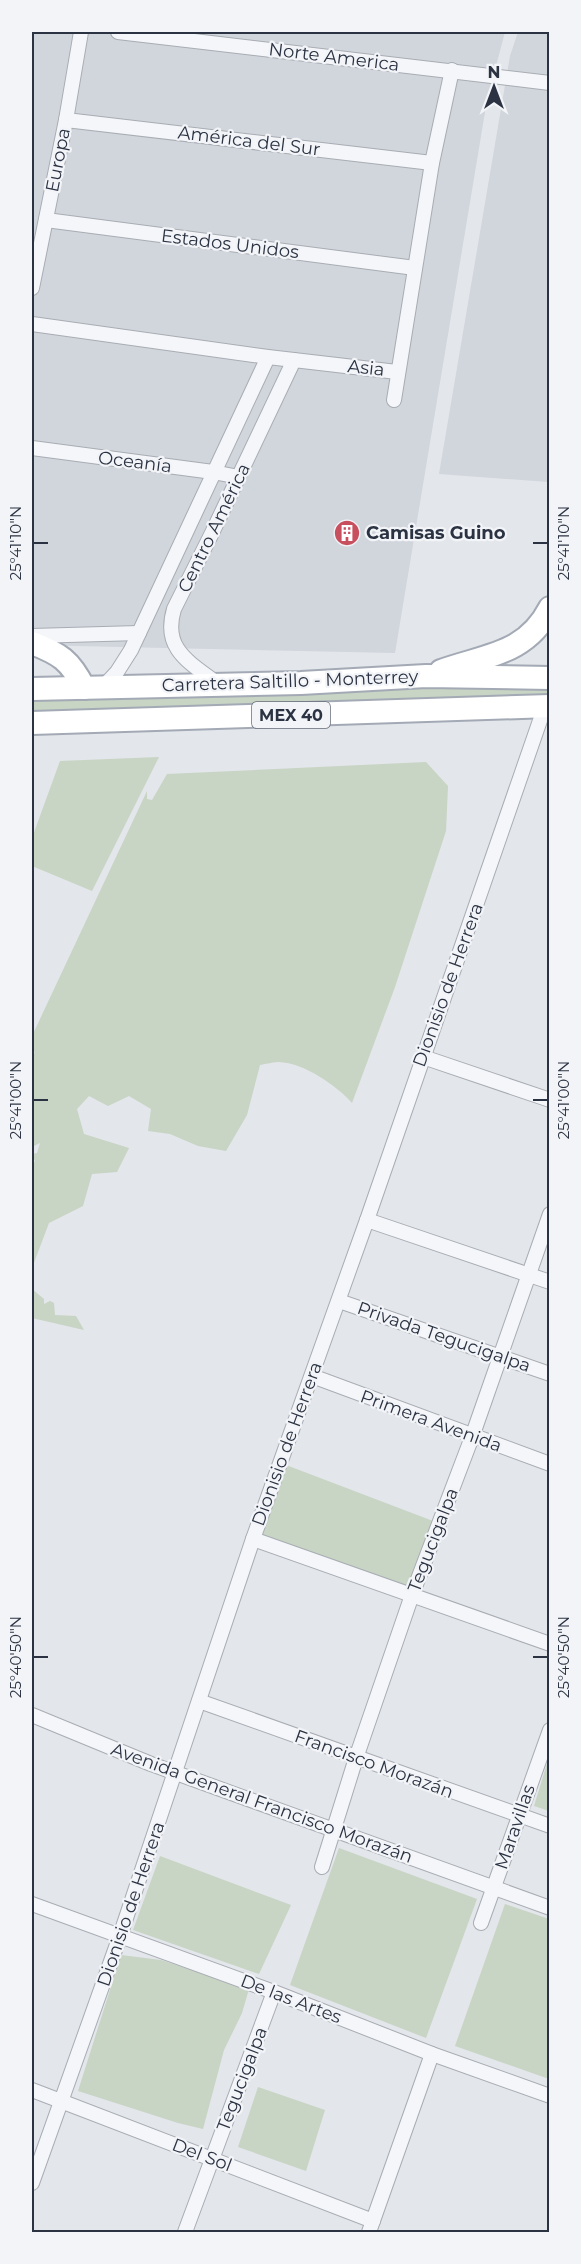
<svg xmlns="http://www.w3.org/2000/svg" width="581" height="2264" font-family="Montserrat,sans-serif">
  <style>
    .built { fill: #d1d5dc }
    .green { fill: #c8d4c4 }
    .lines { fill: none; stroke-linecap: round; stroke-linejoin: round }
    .street-casing { stroke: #a8adb4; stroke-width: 16 }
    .primary-casing { stroke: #a3aab5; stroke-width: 26 }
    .street { stroke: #f5f6f9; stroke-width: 14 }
    .primary { stroke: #fff; stroke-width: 22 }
    .ticks { fill: none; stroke: #2b3342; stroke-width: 2 }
    .labels { text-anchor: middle; stroke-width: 4.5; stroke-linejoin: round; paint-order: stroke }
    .shield { fill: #f2f4f8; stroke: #676d79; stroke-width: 1.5 }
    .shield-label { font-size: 16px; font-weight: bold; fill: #2b3342 }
    .street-label { font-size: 18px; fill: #2b3342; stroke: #f2f4f8 }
    .poi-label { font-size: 18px; font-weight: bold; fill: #2b3342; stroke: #f2f4f8; text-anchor: start }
    .neatline { fill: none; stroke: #2b3342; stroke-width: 2 }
    .ticks-label { font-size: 15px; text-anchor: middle; fill: #2b3342 }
  </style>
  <rect width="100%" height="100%" fill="#e3e6ea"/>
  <g class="built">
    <path d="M32,32H505L487,100L395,653L32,645Z"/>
    <path d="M518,32H549V482L439,474L510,56Z"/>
  </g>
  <g class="green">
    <path d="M550,685L549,697L32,713V698Z"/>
    <path d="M159,757L92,891L32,866V838L60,761Z"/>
    <path d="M426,762L448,786L446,831L395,987L352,1103C336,1085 304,1063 279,1062C273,1062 266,1064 260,1065L247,1115L226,1151L198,1146L170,1134L148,1131L151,1109L129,1096L108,1106L89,1096L77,1109L84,1134L129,1148L117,1172L92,1174L83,1206L49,1223L32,1268V1170L35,1160L32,1159V1154L37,1153L40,1143L32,1147V1060L35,1051L32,1055V1036L147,791V799L152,800L167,774Z"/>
    <path d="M32,1289L44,1299V1304L50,1301L54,1303L55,1315L76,1316L84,1330L32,1318Z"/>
    <path d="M286,1465L433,1521L408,1589L259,1535Z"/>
    <path d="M549,1757L550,1811H549L534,1806Z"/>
    <path d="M339,1848L477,1899L426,2038L290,1985Z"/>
    <path d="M160,1856L291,1905L259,1974L133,1930Z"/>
    <path d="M505,1904L549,1919V2079L455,2046Z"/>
    <path d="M121,1955L161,1960L249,1989L242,2013L224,2050L203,2129L178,2123L78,2091Z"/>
    <path d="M258,2087L325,2110L306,2171L238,2147Z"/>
  </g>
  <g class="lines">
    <g class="street-casing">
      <g id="street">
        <path d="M118,32L550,83"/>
        <path d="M66,120L432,163"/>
        <path d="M46,220L415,268"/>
        <path d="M32,288L66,120L81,32"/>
        <path d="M32,324L268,357L397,372"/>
        <path d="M394,400L432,163L452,70"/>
        <path d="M32,448L213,472L239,477"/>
        <path d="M32,636L139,633"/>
        <path d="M218,684C189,662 162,649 174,609L212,533L294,360"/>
        <path d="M102,688L117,672L131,650L268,357"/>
        <path d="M423,1057L550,1100"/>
        <path d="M367,1220L550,1282"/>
        <path d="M339,1301L550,1374"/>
        <path d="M312,1376L550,1464"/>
        <path d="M253,1539L550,1644"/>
        <path d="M199,1701L550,1826"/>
        <path d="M32,1715L151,1764L550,1908"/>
        <path d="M322,1867L356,1758L412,1595L472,1437L550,1214"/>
        <path d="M32,1904L274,1992L432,2054L550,2096"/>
        <path d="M481,1923L550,1730"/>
        <path d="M32,2090L373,2221"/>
        <path d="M32,2183L120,1936L253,1539L367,1220L545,706"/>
        <path d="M185,2232L274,1992"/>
        <path d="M369,2232L432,2054"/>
      </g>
    </g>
    <g class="primary-casing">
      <g id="primary">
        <path d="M32,643C60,654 70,660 84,688"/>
        <path d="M441,671C485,655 526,655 550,608"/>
        <path d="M32,689L301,683L426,676L550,678"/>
        <path d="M32,723L550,706"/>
      </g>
    </g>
    <use href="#street" class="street"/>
    <use href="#primary" class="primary"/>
  </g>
  <path class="ticks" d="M33,543H48M533,543H548M33,1100H48M533,1100H548M33,1657H48M533,1657H548"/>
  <defs>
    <g id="building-disc" transform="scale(1.35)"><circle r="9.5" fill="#c84f5d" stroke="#f2f4f8"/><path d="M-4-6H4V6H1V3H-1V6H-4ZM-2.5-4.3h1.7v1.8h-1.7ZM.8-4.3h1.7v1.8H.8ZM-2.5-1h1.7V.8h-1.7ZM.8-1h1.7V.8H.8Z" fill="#fff"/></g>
  </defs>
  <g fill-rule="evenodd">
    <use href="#building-disc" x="347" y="533"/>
  </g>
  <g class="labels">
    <rect class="shield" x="252" y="702" width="78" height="26" rx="4.5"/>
    <g class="shield-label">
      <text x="291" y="721">MEX 40</text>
    </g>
    <g class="street-label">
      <text transform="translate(334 57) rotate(7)" y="6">Norte America</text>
      <text transform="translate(249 141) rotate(7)" y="6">América del Sur</text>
      <text transform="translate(58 160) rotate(-79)" y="6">Europa</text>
      <text transform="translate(230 244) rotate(7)" y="6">Estados Unidos</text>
      <text transform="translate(366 368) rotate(6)" y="6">Asia</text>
      <text transform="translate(135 462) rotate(7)" y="6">Oceanía</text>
      <text transform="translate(214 528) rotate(-64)" y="6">Centro América</text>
      <text transform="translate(290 681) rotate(-2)" y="6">Carretera Saltillo - Monterrey</text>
      <text transform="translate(448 985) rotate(-70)" y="6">Dionisio de Herrera</text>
      <text transform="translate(444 1337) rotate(19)" y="6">Privada Tegucigalpa</text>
      <text transform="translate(431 1421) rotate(20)" y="6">Primera Avenida</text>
      <text transform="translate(287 1444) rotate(-70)" y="6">Dionisio de Herrera</text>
      <text transform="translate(433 1540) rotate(-69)" y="6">Tegucigalpa</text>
      <text transform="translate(374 1764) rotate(20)" y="6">Francisco Morazán</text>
      <text transform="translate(262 1803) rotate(20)" y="6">Avenida General Francisco Morazán</text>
      <text transform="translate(515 1827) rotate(-71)" y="6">Maravillas</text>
      <text transform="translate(131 1904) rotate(-71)" y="6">Dionisio de Herrera</text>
      <text transform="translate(291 1999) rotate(21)" y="6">De las Artes</text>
      <text transform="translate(242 2079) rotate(-69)" y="6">Tegucigalpa</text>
      <text transform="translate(202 2155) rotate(21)" y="6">Del Sol</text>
    </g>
    <g class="poi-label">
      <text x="366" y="539">Camisas Guino</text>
    </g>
  </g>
  <rect width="581" height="2264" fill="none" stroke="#f2f4f8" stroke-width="66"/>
  <g transform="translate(494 87)" stroke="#f2f4f8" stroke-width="4.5" paint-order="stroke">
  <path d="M0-4.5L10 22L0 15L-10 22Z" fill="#2b3342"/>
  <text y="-9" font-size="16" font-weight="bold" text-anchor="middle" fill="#2b3342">N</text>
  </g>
  <rect x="33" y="33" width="515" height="2198" class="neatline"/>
  <g class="ticks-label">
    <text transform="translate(16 543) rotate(-90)" y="5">25°41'10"N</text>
    <text transform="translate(564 543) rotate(-90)" y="5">25°41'10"N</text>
    <text transform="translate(16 1100) rotate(-90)" y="5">25°41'00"N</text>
    <text transform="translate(564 1100) rotate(-90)" y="5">25°41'00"N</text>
    <text transform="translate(16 1657) rotate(-90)" y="5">25°40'50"N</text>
    <text transform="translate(564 1657) rotate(-90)" y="5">25°40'50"N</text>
  </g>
</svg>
